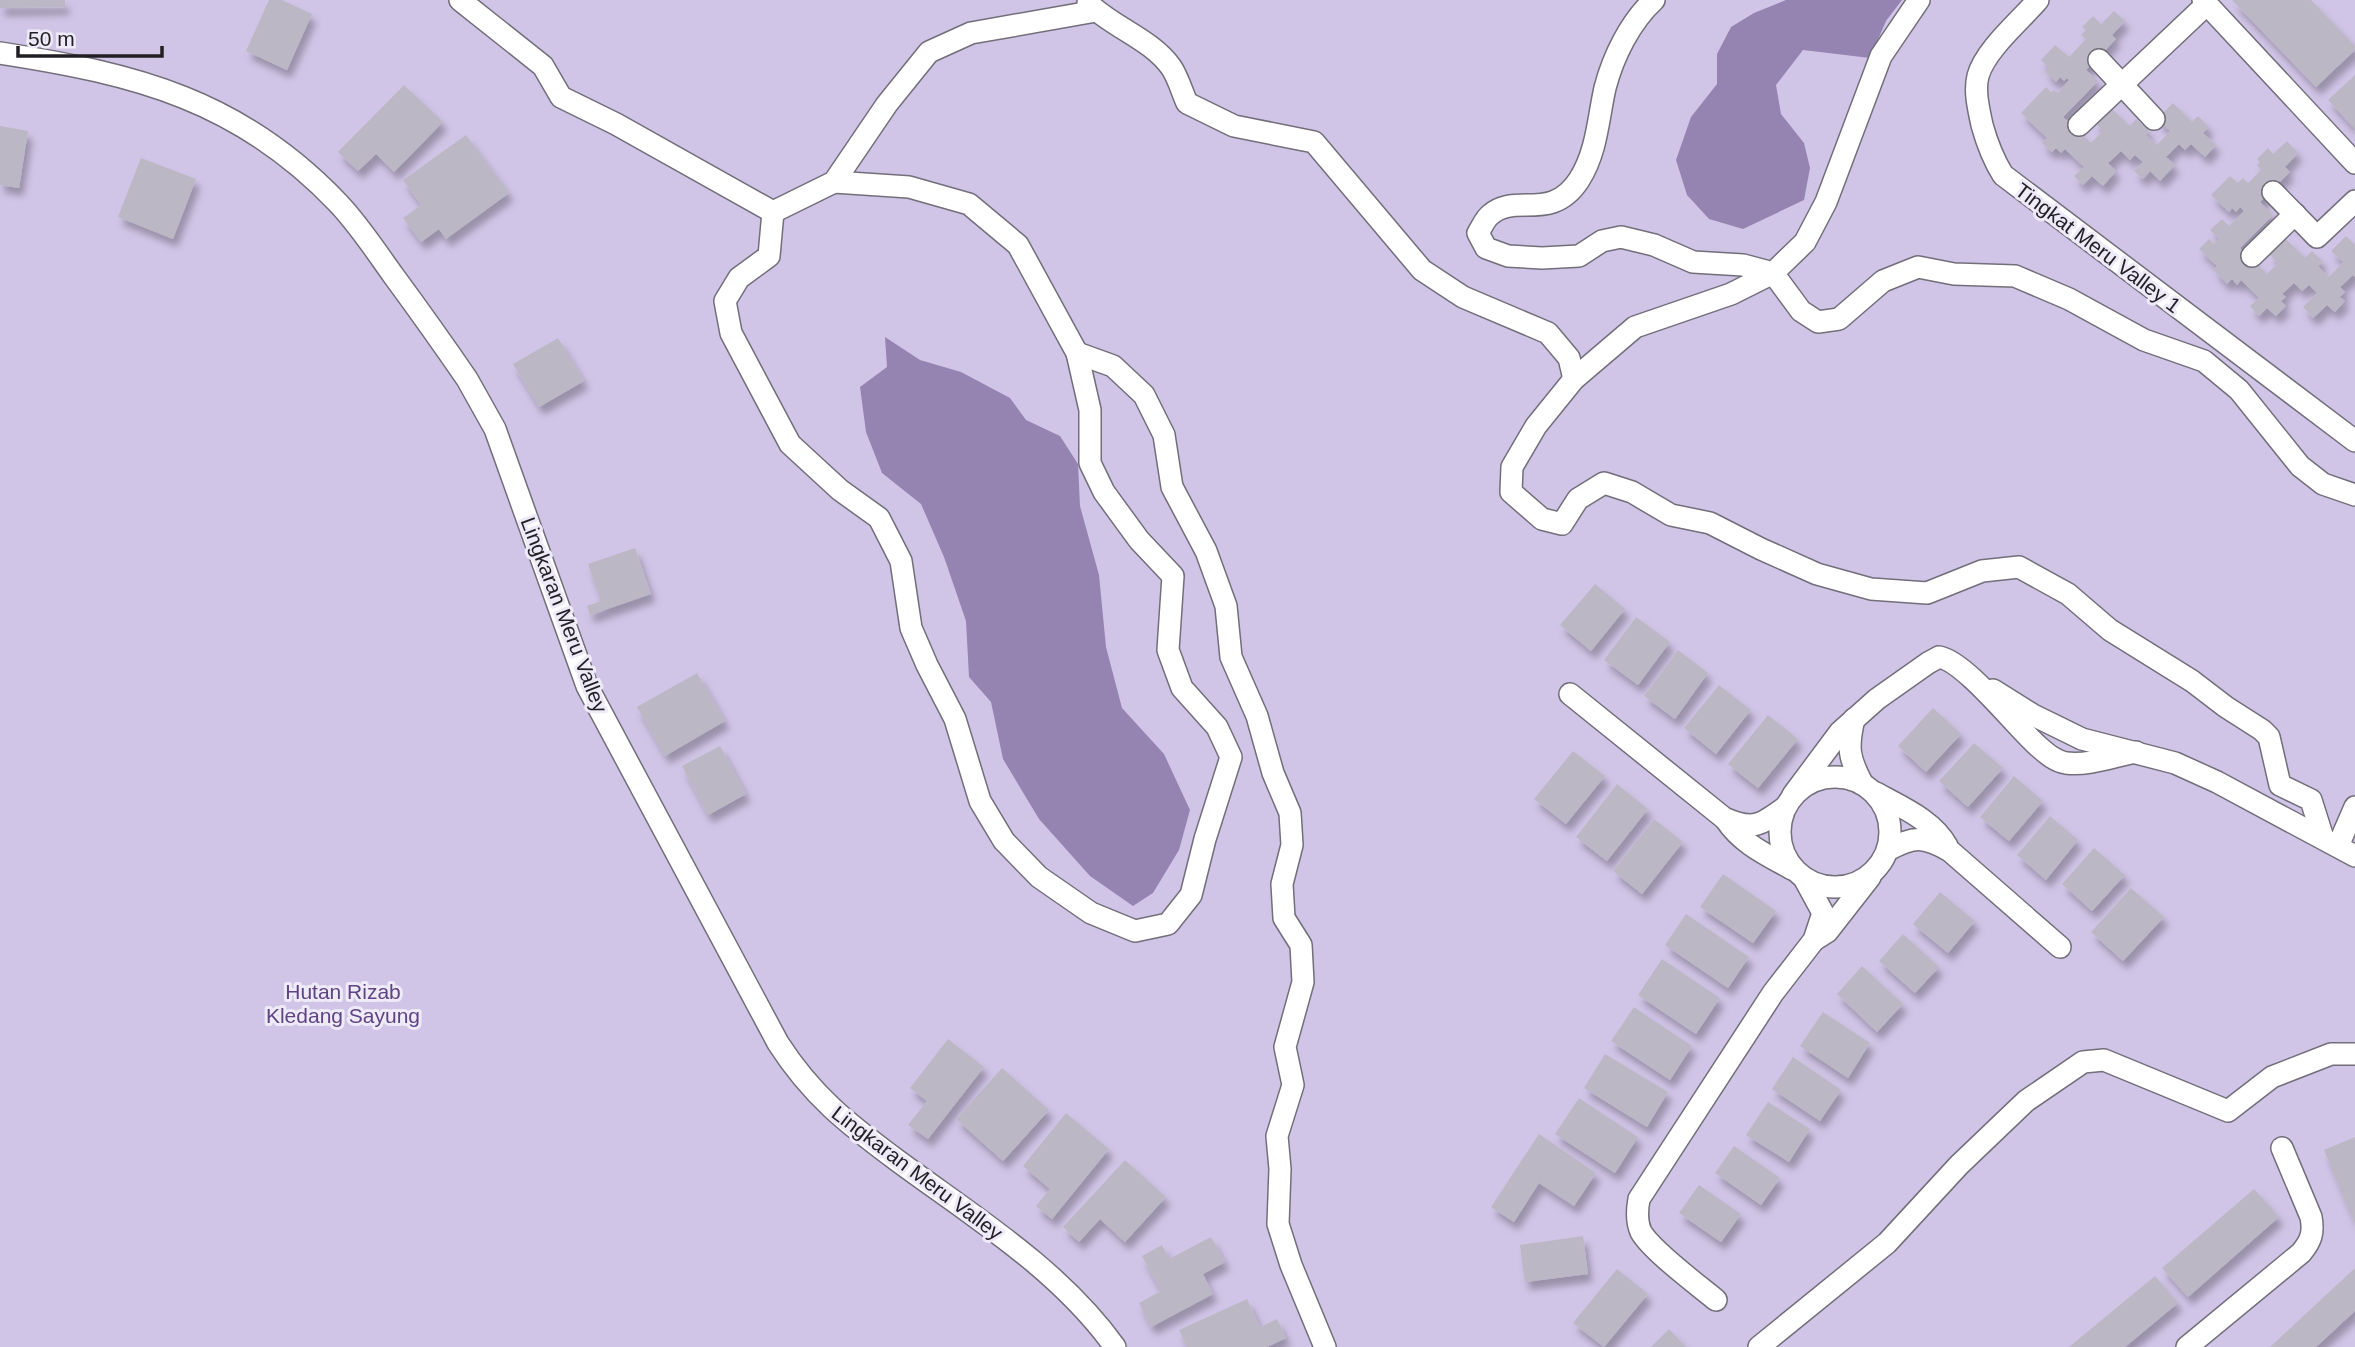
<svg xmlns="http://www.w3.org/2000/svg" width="2355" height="1347" font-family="Arial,sans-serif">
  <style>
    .green { fill: #d1c5e7 }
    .water { fill: #9583b2 }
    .building { fill: #bcb7c4; filter: url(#shadow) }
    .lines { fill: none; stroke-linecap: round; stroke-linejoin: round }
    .minor-casing { stroke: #726e7a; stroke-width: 24 }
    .minor { stroke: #fff; stroke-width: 21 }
    .labels { text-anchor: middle; stroke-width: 6; stroke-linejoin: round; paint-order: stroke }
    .street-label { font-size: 21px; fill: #211f24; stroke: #eeeaf8 }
    .park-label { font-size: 21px; fill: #5f4483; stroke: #eeeaf8 }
  </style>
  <defs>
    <filter id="shadow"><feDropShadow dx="4.5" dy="8" stdDeviation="3.5" flood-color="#0004"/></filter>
  </defs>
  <rect width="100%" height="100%" fill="#eeeaf8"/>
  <rect class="green" x="0" y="0" width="2355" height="1347"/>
  <g class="water">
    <path d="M1786,0H1902L1886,21L1870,58L1803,50L1776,85L1781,114L1804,143L1810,168L1804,200L1743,229L1709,219L1687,195L1676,160L1691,117L1717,84V54L1731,27L1754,13Z"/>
    <path d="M885,337L920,360L961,372L1010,398L1026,420L1060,436L1078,464L1080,506L1099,575L1106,647L1122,708L1164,754L1190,810L1179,850L1153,893L1133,906L1090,876L1039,819L1003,759L991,702L969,677L966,621L944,557L921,504L882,473L866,432L860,387L887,367Z"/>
  </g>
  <g class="building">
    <path d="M0,0H65V7L0,8Z"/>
    <path d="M269,0H282L312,14L287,70L246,51Z"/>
    <path d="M2232,0H2311L2355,46V50L2316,87Z"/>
    <path d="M2114,11L2125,21L2112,35L2116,39L2086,70L2098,81L2063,117L2091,143L2103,131L2095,123L2110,107L2130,126L2136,119L2149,131L2146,135L2157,145L2170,131L2157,119L2173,103L2192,122L2198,116L2209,127L2203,133L2216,145L2205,157L2191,144L2185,150L2179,144L2166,157L2175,165L2160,181L2150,171L2143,179L2134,171L2143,162L2135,155L2130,160L2121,151L2108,163L2116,171L2103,186L2092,176L2083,185L2074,176L2084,167L2065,149L2061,153L2056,148L2052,152L2042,143L2047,138L2021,113L2046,87L2051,92L2054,90L2058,93L2069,80L2067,78L2064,81L2060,77L2056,82L2045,71L2049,68L2041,60L2055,45L2069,57L2086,39L2081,35L2086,30L2082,27L2093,16L2101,24Z"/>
    <path d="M2355,75V129L2328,100Z"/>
    <path d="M404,85L443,122L394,172L376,154L358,171L338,152Z"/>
    <path d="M0,126L28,131L19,188L0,185Z"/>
    <path d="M466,135L509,193L446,239L439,229L421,242L403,218L421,205L403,180Z"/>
    <path d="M2287,141L2298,153L2285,167L2290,172L2260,202L2273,215L2240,248L2267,274L2278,263L2270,255L2286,239L2305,258L2312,251L2323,262L2318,266L2329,277L2343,262L2331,251L2346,236L2355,245V277L2353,275L2340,287L2345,292L2340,297L2345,301L2335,312L2327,305L2313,318L2303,307L2317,293L2309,285L2302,291L2294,283L2282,294L2286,297L2281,301L2286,306L2276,316L2267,308L2259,316L2250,306L2259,298L2241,280L2237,285L2232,279L2227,284L2214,270L2217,266L2199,249L2209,239L2214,244L2219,239L2210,230L2222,219L2229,226L2244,211L2240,207L2236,212L2232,208L2229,212L2211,195L2230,176L2238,183L2243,178L2248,183L2261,170L2257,165L2260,162L2257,159L2268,148L2273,154Z"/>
    <path d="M141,158L196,179L173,239L118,217Z"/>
    <path d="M558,338L584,381L539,407L513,364Z"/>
    <path d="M635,548L651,594L590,615L587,606L601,601L588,564Z"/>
    <path d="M1595,584L1625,609L1591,651L1560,625Z"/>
    <path d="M1636,617L1670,642L1638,685L1604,660Z"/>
    <path d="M1678,650L1708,673L1675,719L1644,696Z"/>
    <path d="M697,673L725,721L665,756L637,707Z"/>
    <path d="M1719,685L1751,710L1716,754L1684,728Z"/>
    <path d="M1933,708L1961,734L1926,772L1898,746Z"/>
    <path d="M1768,715L1798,739L1758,788L1728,764Z"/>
    <path d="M1974,743L2003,768L1968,807L1939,781Z"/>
    <path d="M720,746L746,794L708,815L682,766Z"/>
    <path d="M1573,751L1605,776L1566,824L1534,799Z"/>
    <path d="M2014,776L2043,801L2009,841L1980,817Z"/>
    <path d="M1617,784L1648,809L1607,861L1576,837Z"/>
    <path d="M2050,816L2078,840L2046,880L2017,855Z"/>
    <path d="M1654,819L1683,842L1642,894L1613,871Z"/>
    <path d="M2094,848L2125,875L2092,911L2062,884Z"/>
    <path d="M1723,874L1776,911L1753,943L1700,907Z"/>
    <path d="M2131,888L2164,917L2123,961L2091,932Z"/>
    <path d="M1940,892L1975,921L1948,953L1913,924Z"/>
    <path d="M1686,914L1749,957L1728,988L1665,945Z"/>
    <path d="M1903,934L1939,967L1915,993L1879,961Z"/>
    <path d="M1662,959L1720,998L1696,1034L1638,995Z"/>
    <path d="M1862,966L1903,1004L1877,1032L1837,994Z"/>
    <path d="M1634,1007L1692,1046L1670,1080L1611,1041Z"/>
    <path d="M1823,1012L1870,1043L1848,1078L1800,1046Z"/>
    <path d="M948,1039L984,1067L928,1139L908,1125L927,1101L910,1088Z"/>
    <path d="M1605,1054L1668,1092L1647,1127L1584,1088Z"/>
    <path d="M1793,1057L1841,1090L1820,1121L1772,1089Z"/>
    <path d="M1002,1068L1049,1110L1003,1161L956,1119Z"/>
    <path d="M1579,1098L1638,1137L1615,1173L1555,1134Z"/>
    <path d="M1768,1102L1810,1129L1789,1162L1746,1135Z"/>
    <path d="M1066,1113L1109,1149L1052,1219L1036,1206L1050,1189L1023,1166Z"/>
    <path d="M1539,1134L1596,1173L1574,1206L1539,1183L1514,1222L1491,1207Z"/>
    <path d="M2355,1137V1224L2324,1150Z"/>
    <path d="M1734,1146L1780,1178L1761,1205L1715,1173Z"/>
    <path d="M1125,1160L1166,1197L1125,1242L1100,1219L1079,1242L1063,1227Z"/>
    <path d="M1699,1185L1741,1214L1721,1242L1679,1213Z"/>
    <path d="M2254,1189L2279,1217L2188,1297L2162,1268Z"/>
    <path d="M1583,1236L1588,1274L1525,1282L1520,1245Z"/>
    <path d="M1211,1237L1225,1262L1203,1274L1213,1294L1151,1327L1139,1303L1161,1291L1142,1256L1162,1245L1169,1259Z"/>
    <path d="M2355,1268V1311L2316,1347H2270Z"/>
    <path d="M1617,1269L1648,1294L1604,1347L1573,1323Z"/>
    <path d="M2155,1276L2178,1303L2125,1347H2069Z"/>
    <path d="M1247,1299L1260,1327L1277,1319L1286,1338L1267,1347H1187L1179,1330Z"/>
    <path d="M1669,1329L1686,1347H1651Z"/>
  </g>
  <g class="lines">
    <g class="minor-casing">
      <g id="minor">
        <path d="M460,0L543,66L561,97L616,124L773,212L834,182L887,104L929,52L971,33L1096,11"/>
        <path d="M1654,0C1630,22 1613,57 1605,88C1598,119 1597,152 1579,180C1551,223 1515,192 1490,215C1485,219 1482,227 1478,233L1486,248L1508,256L1542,258L1579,256L1602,241L1621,237L1654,245L1693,262L1743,265L1773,273L1801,311L1818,322L1839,319L1883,281L1918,267L1954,274L2015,276L2069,299L2144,340L2204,361L2239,390L2300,466L2323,484L2355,495"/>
        <path d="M1919,0L1881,56L1826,202L1805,242L1773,273L1731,294L1635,327L1574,379L1536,426L1512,467L1511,492L1542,519L1562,524L1578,499L1604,483L1632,492L1671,515L1710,523L1761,549L1817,574L1871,589L1927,593L1982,571L2019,567L2068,594L2110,630L2192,681L2226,707L2262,730L2269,737L2280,785L2311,800L2323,838"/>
        <path d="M2038,0C2020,21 1985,50 1978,76C1974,92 1979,110 1982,125C1987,143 1993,159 2003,175L2355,441"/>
        <path d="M2203,0L2355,163"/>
        <path d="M1088,3C1112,27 1151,39 1171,67C1178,77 1182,92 1187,103L1234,126L1314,142L1422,270L1463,297L1548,333L1569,358L1574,379"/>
        <path d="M0,53C136,74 240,100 338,203C359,225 375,250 393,275C418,309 443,344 467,379L495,429L587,686L778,1043C812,1096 848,1124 898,1161C974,1217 1059,1269 1115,1347"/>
        <path d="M2099,60L2154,119"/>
        <path d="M2079,125L2207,4"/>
        <path d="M2273,192L2317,237L2355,201"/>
        <path d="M773,212L769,256L739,278L725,301L731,333L790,444L840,490L879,518L901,561L911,628L927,665L955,719L980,801L1004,841L1039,877L1091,913L1135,931L1168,924L1191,895L1205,839L1231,757L1217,727L1182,688L1168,650L1173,576L1139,540L1104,492L1090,463V410L1077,353L1018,245L969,204L909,187L834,182"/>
        <path d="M2252,256L2295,214"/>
        <path d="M1077,353L1113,366L1144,395L1164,435L1172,487L1206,551L1226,606L1231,657L1257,716L1273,773L1290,813L1292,845L1282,884L1284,918L1301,945L1303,982L1285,1047L1293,1085L1277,1136L1280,1169L1278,1224L1291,1265L1325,1347"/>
        <path d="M1993,690L2033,715L2082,739L2175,763L2217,782L2355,856"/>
        <path d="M1570,694L1724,818C1753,831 1761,825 1784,808"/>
        <path d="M1854,719C1847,748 1849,758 1862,783"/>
        <circle cx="1835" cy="832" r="55"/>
        <path d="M1876,793C1901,807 1933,820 1947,846"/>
        <path d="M1793,795L1840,732L1877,699L1928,663L1939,657C1965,661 2016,727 2039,747C2047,754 2055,761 2066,763C2089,766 2114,756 2136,752"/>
        <path d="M1726,820C1742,844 1767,855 1792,869"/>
        <path d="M2338,846L2355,807"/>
        <path d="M1888,850C1915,836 1923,836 1950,851L2060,947"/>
        <path d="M1816,939L1827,932L1870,877"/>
        <path d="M1716,1300C1698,1285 1652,1251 1641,1232C1636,1221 1637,1210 1639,1199L1773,993L1814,940L1823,913L1804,878"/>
        <path d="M1759,1347L1887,1243L1959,1165L2026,1101L2083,1062L2104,1060L2228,1111L2272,1077L2331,1054H2355"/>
        <path d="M2187,1347L2301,1253C2311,1241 2314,1233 2311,1217L2282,1148"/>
      </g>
    </g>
    <use href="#minor" class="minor"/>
  </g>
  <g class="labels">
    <g class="street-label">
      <text transform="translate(2098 248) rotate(37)" y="7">Tingkat Meru Valley 1</text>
      <text transform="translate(564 615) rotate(69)" y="7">Lingkaran Meru Valley</text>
      <text transform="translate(917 1173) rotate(37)" y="7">Lingkaran Meru Valley</text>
    </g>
    <g class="park-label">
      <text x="343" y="999">Hutan Rizab<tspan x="343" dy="24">Kledang Sayung</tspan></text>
    </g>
  </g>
  <path d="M18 46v10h144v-10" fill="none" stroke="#211f24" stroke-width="3.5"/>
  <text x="28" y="46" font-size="21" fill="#211f24" stroke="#eeeaf8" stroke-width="5" paint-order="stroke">50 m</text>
</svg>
